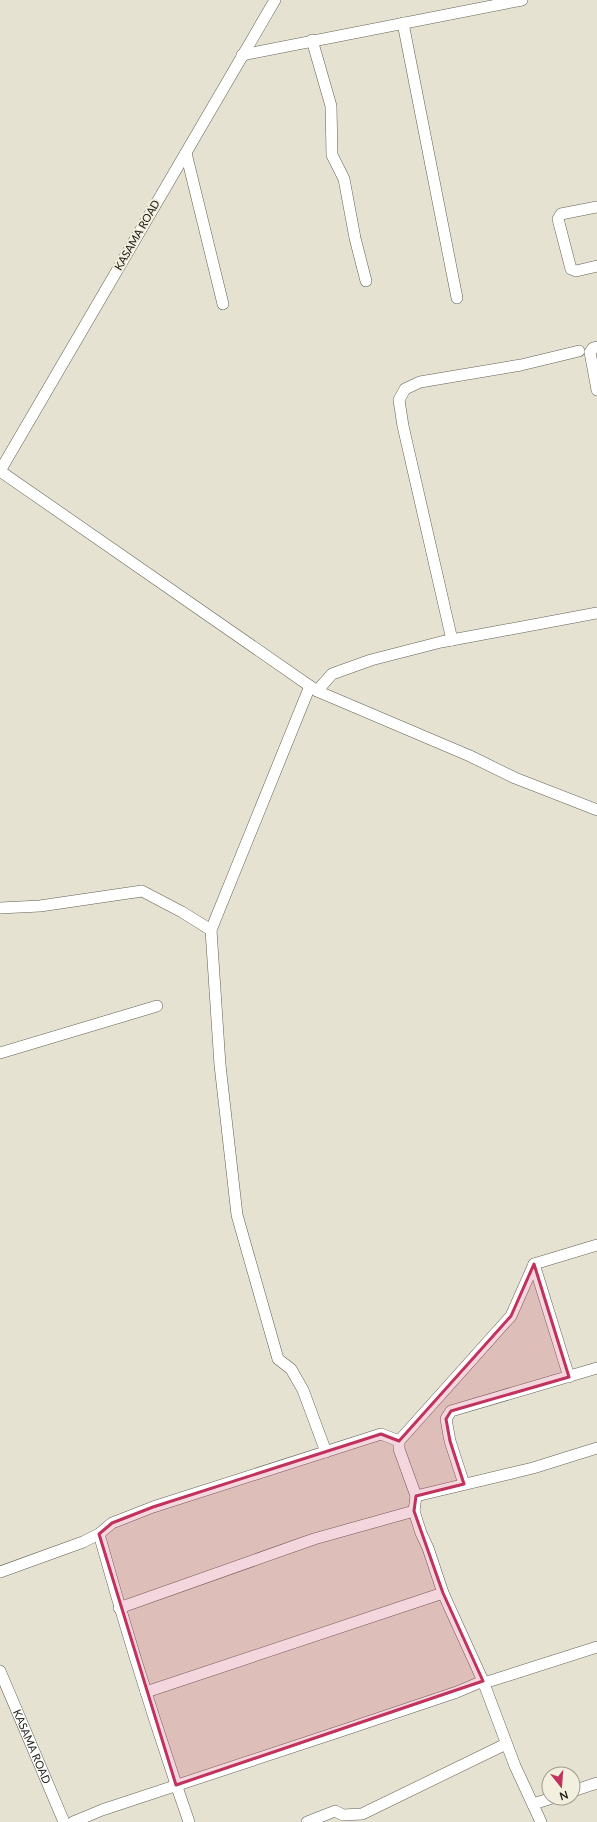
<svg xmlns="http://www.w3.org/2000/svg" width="597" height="1822" font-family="Lato,sans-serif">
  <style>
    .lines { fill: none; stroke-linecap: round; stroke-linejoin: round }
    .minor-casing { stroke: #646153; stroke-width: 12 }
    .minor { stroke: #fff; stroke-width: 11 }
    .marked { fill: #c1325c; fill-opacity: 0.2; stroke: #c1325c; stroke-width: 3; stroke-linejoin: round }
    .labels { text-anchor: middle; stroke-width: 4; stroke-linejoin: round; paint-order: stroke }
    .street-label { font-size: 11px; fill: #22211b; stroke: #f2efde }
  </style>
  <rect width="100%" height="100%" fill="#e5e2d1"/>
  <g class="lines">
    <g class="minor-casing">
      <g id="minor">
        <path d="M275,0L0,471L317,691L470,756L515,778L597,810"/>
        <path d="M403,23L457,298"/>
        <path d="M312,40L331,106L332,155L344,179L355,238L366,281"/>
        <path d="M242,55L522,0"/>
        <path d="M186,153L223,304"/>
        <path d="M597,207L561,214L558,219L571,269L576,271L597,266"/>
        <path d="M597,347L593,348L590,352L597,390"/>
        <path d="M452,640L403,426L399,400L405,389L420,382L521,365L579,351"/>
        <path d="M317,691L332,674L371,660L441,642L597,613"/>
        <path d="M0,908L40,906L142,891L182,912L211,930L220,1065L237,1215L278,1359L291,1369L303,1390L326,1452"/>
        <path d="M211,930L310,686"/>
        <path d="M0,1053L157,1006"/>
        <path d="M534,1264L569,1377"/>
        <path d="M464,1484L450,1441L446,1419L451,1411L597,1368"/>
        <path d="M416,1496L533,1468L597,1448"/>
        <path d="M99,1534C126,1631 156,1727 189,1822"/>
        <path d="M0,1572L83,1542L99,1534L112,1523L153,1507L381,1434L399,1441"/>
        <path d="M119,1608L314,1539L414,1511"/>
        <path id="s1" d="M0,1671L64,1822"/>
        <path d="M483,1681L515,1766L541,1822"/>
        <path d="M484,1683L597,1647"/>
        <path d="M146,1692L443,1593"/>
        <path d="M573,1791L597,1783"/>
        <path d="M533,1804L552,1798"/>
        <path d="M73,1822L102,1810L341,1731L457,1692L483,1681L443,1593L428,1548L421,1533L414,1511L416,1496L399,1449V1441L511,1316L534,1264L597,1245"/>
        <path d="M307,1822L335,1811L343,1815L362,1814L506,1744"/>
      </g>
    </g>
    <use href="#minor" class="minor"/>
  </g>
  <path class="marked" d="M534,1264L569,1377L451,1411L446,1419L450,1441L464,1484L416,1496L414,1511L443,1593L483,1681L176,1785L99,1534L112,1523L153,1507L381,1434L399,1441L511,1316Z"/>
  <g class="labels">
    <g class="street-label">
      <text transform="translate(137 235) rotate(-60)" y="4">KASAMA ROAD</text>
      <text dy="4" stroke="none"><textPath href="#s1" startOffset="82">KASAMA ROAD</textPath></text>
    </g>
  </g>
  <g transform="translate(561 1786) rotate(163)"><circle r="19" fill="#f2efde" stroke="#9f9d90"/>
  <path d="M0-3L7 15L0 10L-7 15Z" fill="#c1325c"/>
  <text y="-6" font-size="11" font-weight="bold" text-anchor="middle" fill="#22211b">N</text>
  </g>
</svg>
